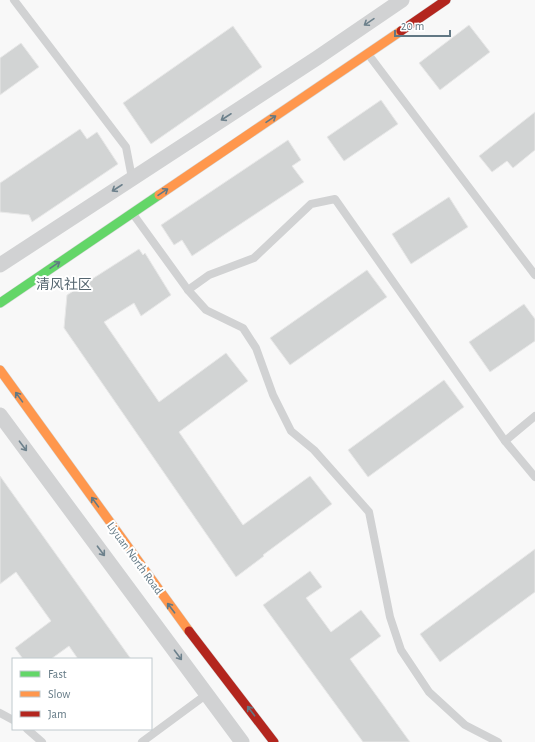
<svg xmlns="http://www.w3.org/2000/svg" width="535" height="742" font-family="'Alegreya Sans','Noto Sans SC',sans-serif">
  <style>
    .building { fill: #d2d4d4; stroke: #e8e8e8 }
    .lines { fill: none; stroke-linecap: round; stroke-linejoin: round }
    .fast-casing { stroke: #d4d6d6; stroke-width: 10 }
    .slow-casing { stroke: #d4d6d6; stroke-width: 10 }
    .jam-casing { stroke: #d4d6d6; stroke-width: 10 }
    .lane { stroke: #d1d2d3; stroke-width: 8 }
    .street { stroke: #d1d2d3; stroke-width: 15 }
    .fast { stroke: #63d668; stroke-width: 9 }
    .slow { stroke: #ff974d; stroke-width: 9 }
    .jam { stroke: #b3261e; stroke-width: 9 }
    .oneway { stroke: #6d818c }
    .oneway2 { stroke: #627884 }
    .labels { text-anchor: middle; stroke-width: 4; stroke-linejoin: round; paint-order: stroke }
    .street-label { font-size: 12px; fill: #627884; stroke: #fff }
    .quarter-label { font-size: 14px; fill: #54656f; stroke: #fff }
  </style>
  <rect width="100%" height="100%" fill="#f8f8f8"/>
  <g class="building">
    <path d="M469,25L490,52L440,90L419,63Z"/>
    <path d="M233,26L262,67L151,144L123,103Z"/>
    <path d="M21,43L39,67L0,95V58Z"/>
    <path d="M381,100L398,124L344,161L327,137Z"/>
    <path d="M535,112V150L513,168L507,161L492,172L479,156Z"/>
    <path d="M80,129L87,139L97,132L118,164L32,222L29,215L0,212V183Z"/>
    <path d="M288,140L301,160L292,166L304,182L192,256L182,240L174,245L161,225Z"/>
    <path d="M449,197L468,227L411,264L392,234Z"/>
    <path d="M139,249L143,255L145,253L171,295L141,316L134,303L104,322L159,402L226,353L248,381L179,432L243,525L310,476L332,504L263,555L264,556L236,577L64,328L67,295Z"/>
    <path d="M367,270L387,297L290,365L270,338Z"/>
    <path d="M524,304L535,319V341L490,372L469,342Z"/>
    <path d="M444,380L464,407L368,477L348,450Z"/>
    <path d="M0,476L131,659H78L69,646L51,659H23L15,648L51,621L16,572L0,584Z"/>
    <path d="M535,549V592L440,662L420,634Z"/>
    <path d="M310,571L322,587L306,598L331,632L361,610L381,636L350,659L410,742H363L263,605Z"/>
  </g>
  <g class="lines">
    <g class="fast-casing">
      <path id="fast" d="M0,303L159,195"/>
    </g>
    <g class="slow-casing">
      <g id="slow">
        <path d="M159,195L401,31"/>
        <path d="M0,370L189,631"/>
      </g>
    </g>
    <g class="jam-casing">
      <g id="jam">
        <path d="M401,31L446,0"/>
        <path d="M189,631L274,742"/>
      </g>
    </g>
    <g class="lane">
      <path d="M14,0L126,147L132,178"/>
      <path d="M368,54L535,275"/>
      <path d="M133,214L188,290L209,275L254,258L311,204L335,199L505,441L535,416"/>
      <path d="M188,290L206,310L243,328L256,348L273,395L291,431L314,450L369,512L390,617L401,650L429,692L465,725L498,742"/>
      <path d="M505,441L535,477"/>
      <path d="M0,713L13,720"/>
      <path d="M27,729L42,742"/>
      <path d="M142,742L207,694"/>
    </g>
    <g class="street">
      <path d="M0,265L317,58L402,0"/>
      <path d="M0,415L242,742"/>
    </g>
    <use href="#fast" class="fast"/>
    <use href="#slow" class="slow"/>
    <use href="#jam" class="jam"/>
  </g>
  <defs><path id="oneway-shaft" d="M-6 0H5M1.5-3L5.5 0L1.5 3" fill="none" stroke-width="1.6" stroke-linecap="round" stroke-linejoin="round"/></defs>
  <g class="oneway">
    <use href="#oneway-shaft" transform="translate(369 22) rotate(146)"/>
    <use href="#oneway-shaft" transform="translate(226 117) rotate(147)"/>
    <use href="#oneway-shaft" transform="translate(117 188) rotate(147)"/>
    <use href="#oneway-shaft" transform="translate(23 446) rotate(53)"/>
    <use href="#oneway-shaft" transform="translate(101 551) rotate(53)"/>
    <use href="#oneway-shaft" transform="translate(178 655) rotate(53)"/>
  </g>
  <g class="oneway2">
    <use href="#oneway-shaft" transform="translate(271 119) rotate(-34)"/>
    <use href="#oneway-shaft" transform="translate(163 192) rotate(-34)"/>
    <use href="#oneway-shaft" transform="translate(55 265) rotate(-34)"/>
    <use href="#oneway-shaft" transform="translate(19 397) rotate(-126)"/>
    <use href="#oneway-shaft" transform="translate(95 502) rotate(-126)"/>
    <use href="#oneway-shaft" transform="translate(171 608) rotate(-127)"/>
    <use href="#oneway-shaft" transform="translate(251 711) rotate(-127)"/>
  </g>
  <g class="labels">
    <g class="street-label">
      <text transform="translate(135 558) rotate(54)" y="4">Liyuan North Road</text>
    </g>
    <g class="quarter-label">
      <text x="64" y="289">清风社区</text>
    </g>
  </g>
  <rect x="12" y="658" width="140" height="72" fill="#ffffff" stroke="#c0c9ce"/>
  <rect x="20" y="671" width="20" height="6" fill="#63d668" stroke="#c0c9ce"/>
  <text x="48" y="678" font-size="12" fill="#627884">Fast</text>
  <rect x="20" y="691" width="20" height="6" fill="#ff974d" stroke="#c0c9ce"/>
  <text x="48" y="698" font-size="12" fill="#627884">Slow</text>
  <rect x="20" y="711" width="20" height="6" fill="#b3261e" stroke="#c0c9ce"/>
  <text x="48" y="718" font-size="12" fill="#627884">Jam</text>
  <path d="M395 30v6h55v-6" fill="none" stroke="#627884" stroke-width="2"/>
  <text x="401" y="30" font-size="12" fill="#627884" stroke="#ffffff" stroke-width="3" paint-order="stroke">20 m</text>
</svg>
